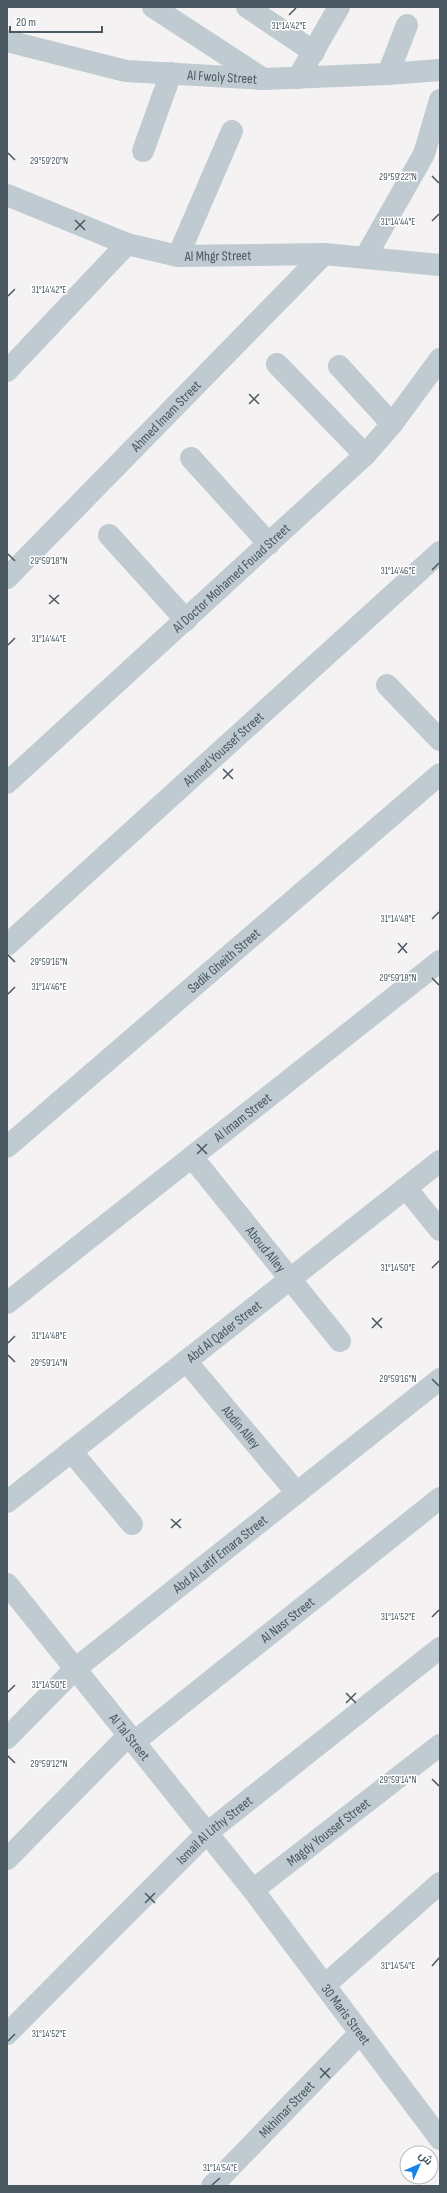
<svg xmlns="http://www.w3.org/2000/svg" width="447" height="2193" font-family="'Sofia Sans Condensed',Cairo,sans-serif">
  <style>
    .lines { fill: none; stroke-linecap: round; stroke-linejoin: round }
    .street { stroke: #bfcad1; stroke-width: 22 }
    .ticks { fill: none; stroke: #495760; stroke-width: 1.5 }
    .labels { text-anchor: middle; stroke-width: 3; stroke-linejoin: round; paint-order: stroke }
    .street-label { font-size: 14px; fill: #495760; stroke: #fff }
    .ticks-label { font-size: 10px; text-anchor: middle; fill: #495760; stroke: #fff; stroke-width: 3; stroke-linejoin: round; paint-order: stroke }
  </style>
  <rect width="100%" height="100%" fill="#f4f2f2"/>
  <g class="lines">
    <g class="street">
      <path d="M153,7L262,78"/>
      <path d="M247,7L314,52"/>
      <path id="s1" d="M7,41L126,71L263,79L388,74L440,70"/>
      <path d="M388,74L407,25"/>
      <path d="M298,78L339,7"/>
      <path d="M143,151L171,73"/>
      <path id="s2" d="M7,195L127,244L178,256L324,254L440,265"/>
      <path d="M178,256L232,131"/>
      <path d="M365,258L424,154L440,100"/>
      <path d="M277,364L365,455"/>
      <path d="M339,366L392,424"/>
      <path d="M7,371L127,244"/>
      <path d="M191,458L269,544"/>
      <path d="M109,535L186,620"/>
      <path id="s3" d="M7,578L324,254"/>
      <path d="M387,685L440,740"/>
      <path id="s4" d="M7,783L365,455L392,424L440,359"/>
      <path id="s5" d="M7,945L440,552"/>
      <path id="s6" d="M7,1147L440,774"/>
      <path id="s7" d="M192,1157L340,1341"/>
      <path d="M406,1188L440,1230"/>
      <path id="s8" d="M7,1303L440,961"/>
      <path id="s9" d="M186,1361L297,1493"/>
      <path d="M71,1451L132,1524"/>
      <path id="s10" d="M7,1502L440,1161"/>
      <path id="s11" d="M7,1584L253,1890L440,2139"/>
      <path id="s12" d="M7,1738L75,1669L440,1379"/>
      <path id="s13" d="M134,1742L440,1498"/>
      <path d="M7,1859L129,1735"/>
      <path id="s14" d="M253,1890L440,1745"/>
      <path d="M325,1985L440,1883"/>
      <path id="s15" d="M7,2034L207,1833L440,1648"/>
      <path id="s16" d="M212,2186L360,2033"/>
    </g>
  </g>
  <path class="ticks" d="M289,15L296,8M8,153L15,160M432,176L439,183M75,220L85,230M432,221L439,214M75,230L85,220M8,296L15,289M249,394L259,404M249,404L259,394M8,554L15,561M432,570L439,563M49,595L59,604M49,604L59,595M8,645L15,638M223,769L233,779M223,779L233,769M432,919L439,912M398,943L407,953M398,953L407,943M8,955L15,962M432,978L439,985M8,994L15,987M197,1144L207,1154M197,1154L207,1144M432,1268L439,1261M372,1318L382,1328M372,1328L382,1318M8,1343L15,1336M8,1355L15,1362M432,1379L439,1386M171,1519L181,1528M171,1528L181,1519M432,1617L439,1610M8,1692L15,1685M346,1693L356,1703M346,1703L356,1693M8,1756L15,1763M432,1779L439,1786M145,1893L155,1903M145,1903L155,1893M432,1966L439,1958M8,2041L15,2034M320,2068L330,2078M320,2078L330,2068M212,2185L220,2178"/>
  <g class="labels">
    <g class="street-label">
      <text dy="5" stroke="none"><textPath href="#s1" startOffset="219">Al Fwoly Street</textPath></text>
      <text dy="5" stroke="none"><textPath href="#s2" startOffset="222">Al Mhgr Street</textPath></text>
      <text dy="5" stroke="none"><textPath href="#s3" startOffset="227">Ahmed Imam Street</textPath></text>
      <text dy="5" stroke="none"><textPath href="#s4" startOffset="304">Al Doctor Mohamed Fouad Street</textPath></text>
      <text dy="5" stroke="none"><textPath href="#s5" startOffset="292">Ahmed Youssef Street</textPath></text>
      <text dy="5" stroke="none"><textPath href="#s6" startOffset="286">Sadik Gheith Street</textPath></text>
      <text dy="5" stroke="none"><textPath href="#s8" startOffset="300">Al Imam Street</textPath></text>
      <text dy="5" stroke="none"><textPath href="#s7" startOffset="118">Aboud Alley</textPath></text>
      <text dy="5" stroke="none"><textPath href="#s10" startOffset="276">Abd Al Qader Street</textPath></text>
      <text dy="5" stroke="none"><textPath href="#s9" startOffset="86">Abdin Alley</textPath></text>
      <text dy="5" stroke="none"><textPath href="#s12" startOffset="282">Abd Al Latif Emara Street</textPath></text>
      <text dy="5" stroke="none"><textPath href="#s13" startOffset="196">Al Nasr Street</textPath></text>
      <text dy="5" stroke="none"><textPath href="#s11" startOffset="196">Al Tal Street</textPath></text>
      <text dy="5" stroke="none"><textPath href="#s15" startOffset="291">Ismail Al Lithy Street</textPath></text>
      <text dy="5" stroke="none"><textPath href="#s14" startOffset="95">Magdy Youssef Street</textPath></text>
      <text dy="5" stroke="none"><textPath href="#s11" startOffset="548">30 Maris Street</textPath></text>
      <text dy="5" stroke="none"><textPath href="#s16" startOffset="107">Mkhimar Street</textPath></text>
    </g>
  </g>
  <g class="ticks-label">
    <text x="289" y="29">31°14'42"E</text>
    <text x="49" y="164">29°59'20"N</text>
    <text x="398" y="180">29°59'22"N</text>
    <text x="398" y="225">31°14'44"E</text>
    <text x="49" y="293">31°14'42"E</text>
    <text x="49" y="564">29°59'18"N</text>
    <text x="398" y="574">31°14'46"E</text>
    <text x="49" y="642">31°14'44"E</text>
    <text x="398" y="922">31°14'48"E</text>
    <text x="49" y="965">29°59'16"N</text>
    <text x="398" y="981">29°59'18"N</text>
    <text x="49" y="990">31°14'46"E</text>
    <text x="398" y="1271">31°14'50"E</text>
    <text x="49" y="1339">31°14'48"E</text>
    <text x="49" y="1366">29°59'14"N</text>
    <text x="398" y="1382">29°59'16"N</text>
    <text x="398" y="1620">31°14'52"E</text>
    <text x="49" y="1688">31°14'50"E</text>
    <text x="49" y="1767">29°59'12"N</text>
    <text x="398" y="1783">29°59'14"N</text>
    <text x="398" y="1969">31°14'54"E</text>
    <text x="49" y="2037">31°14'52"E</text>
    <text x="220" y="2171">31°14'54"E</text>
  </g>
  <rect width="447" height="2193" fill="none" stroke="#495760" stroke-width="16"/>
  <g transform="translate(419 2165) rotate(45)"><circle r="19" fill="#ffffff" stroke="#b6bcbf"/>
  <path d="M0-3L7 15L0 10L-7 15Z" fill="#1684ea"/>
  <text y="-6" font-size="11" font-weight="bold" text-anchor="middle" fill="#495760">ش</text>
  </g>
  <path d="M10 26v6h92v-6" fill="none" stroke="#495760" stroke-width="2"/>
  <text x="16" y="26" font-size="12" fill="#495760" stroke="#ffffff" stroke-width="3" paint-order="stroke">20 m</text>
</svg>
